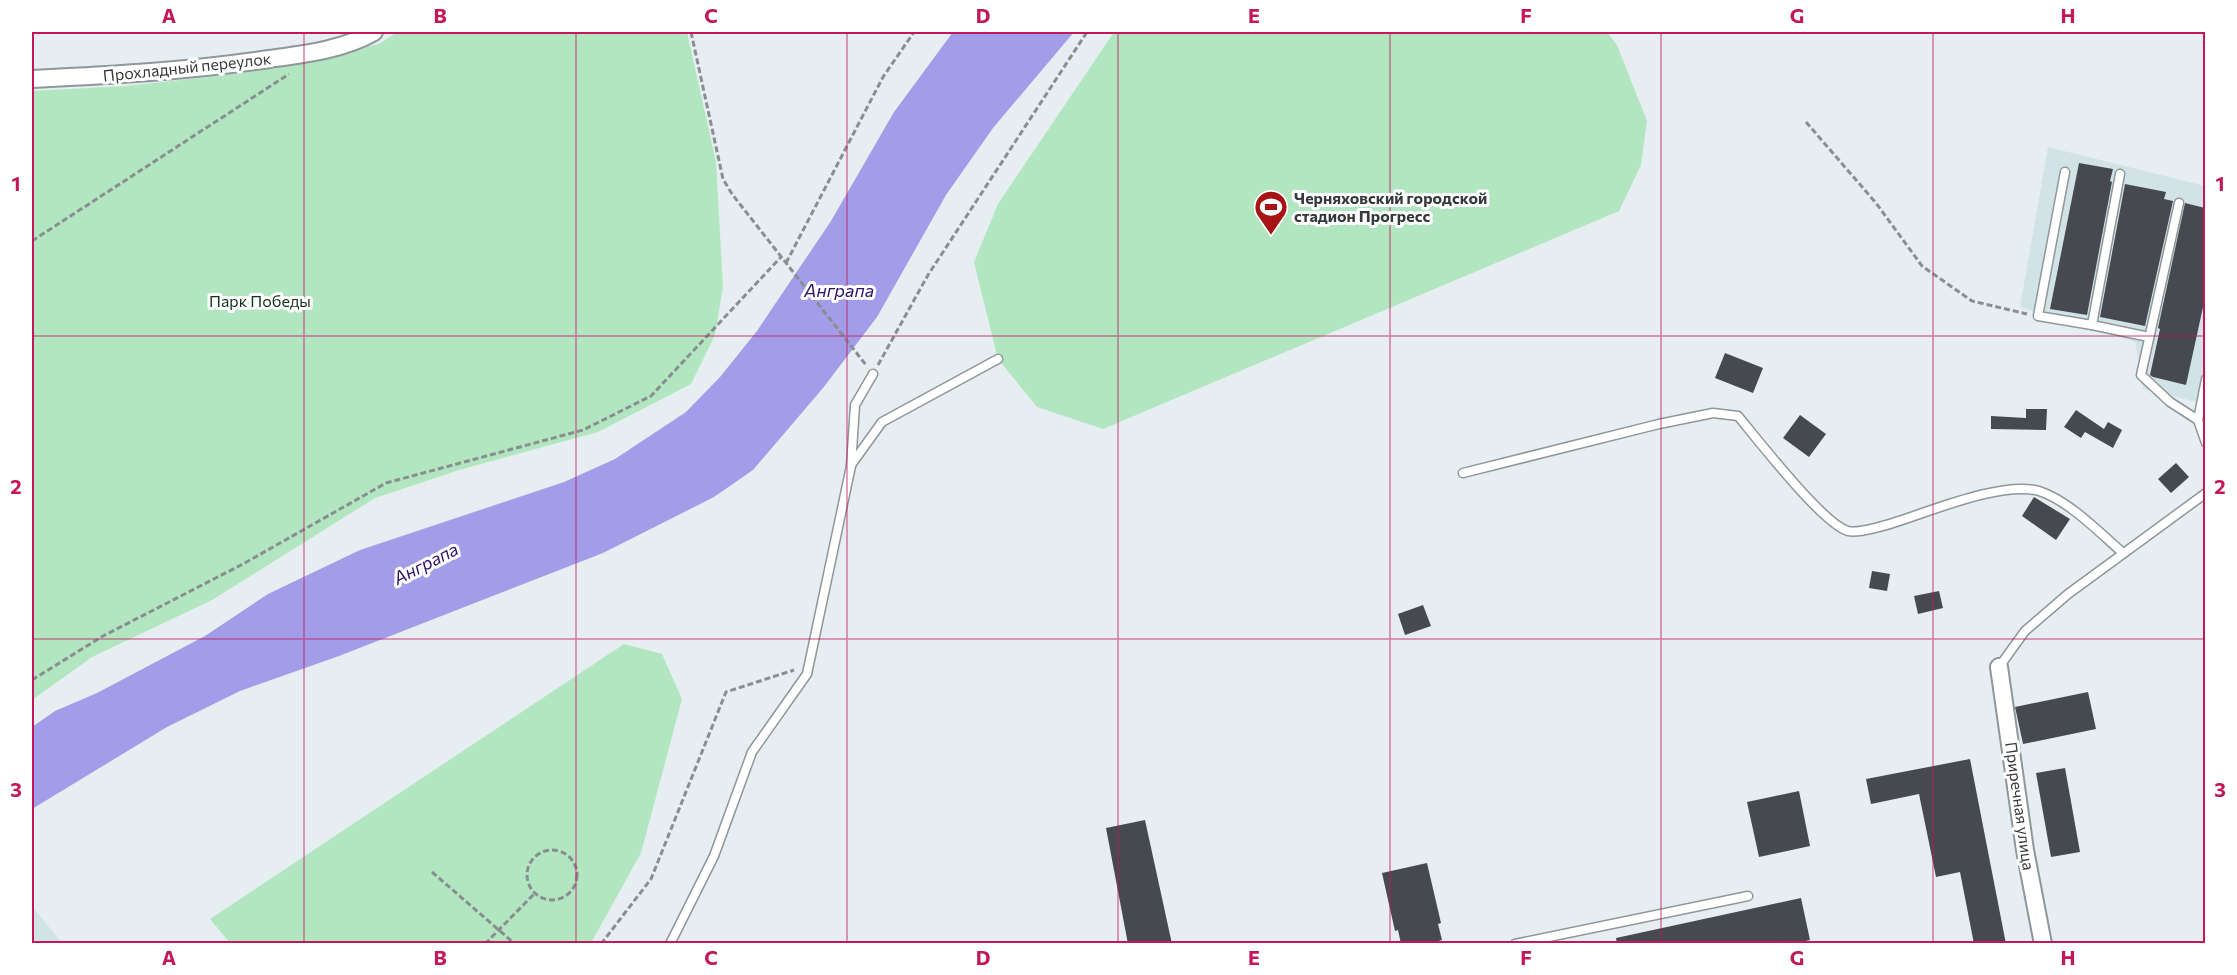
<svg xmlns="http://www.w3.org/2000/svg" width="2237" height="975" font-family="Commissioner,sans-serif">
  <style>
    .built { fill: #d2e3e8 }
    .green { fill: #b2e6c1 }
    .water { fill: #a29ce9 }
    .building { fill: #464a4f }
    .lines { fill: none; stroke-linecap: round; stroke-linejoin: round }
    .lane-casing { stroke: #8f979a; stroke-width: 11 }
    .street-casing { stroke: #8f979a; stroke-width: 20 }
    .path { stroke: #898e90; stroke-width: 3; stroke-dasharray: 6 3; stroke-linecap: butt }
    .lane { stroke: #fff; stroke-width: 8 }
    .street { stroke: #fff; stroke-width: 16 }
    .grid { fill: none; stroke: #c2185b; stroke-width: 1.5; stroke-opacity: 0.55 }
    .labels { text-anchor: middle; stroke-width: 6; stroke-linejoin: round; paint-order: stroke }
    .street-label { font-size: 16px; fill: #36393b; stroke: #fff }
    .poi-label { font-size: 16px; font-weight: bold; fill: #36393b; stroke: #fff; text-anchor: start }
    .park-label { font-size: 16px; fill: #10331d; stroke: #fff }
    .water-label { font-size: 18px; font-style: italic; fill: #2c116b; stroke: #fff }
    .neatline { fill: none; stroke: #c2185b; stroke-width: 2 }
    .grid-label { font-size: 20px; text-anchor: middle; font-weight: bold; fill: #c2185b }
  </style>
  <rect width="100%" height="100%" fill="#e6eef1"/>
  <g class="built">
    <path d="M2048,147L2205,186V404L2143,389L2135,342L2020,307Z"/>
    <path d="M32,906L62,943H32Z"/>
  </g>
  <g class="green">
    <path d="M397,32H687L716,162L723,286L715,335L691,384L598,432L459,470L375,498L212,600L92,657L32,700V91L126,86L235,74L379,44Z"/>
    <path d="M1114,32H1607L1617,45L1647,121L1641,165L1619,211L1103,429L1037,407L998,359L974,262L998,204Z"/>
    <path d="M624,644L662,654L682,699L641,853L591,943H230L210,919Z"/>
  </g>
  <path class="water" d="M953,32H1074L993,128L946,195L877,317L823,388L753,470L714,497L603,553L339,656L240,691L167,727L32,809V727L55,711L97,693L205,636L268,594L360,550L564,482L615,459L686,412L720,377L757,331L831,221L894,112Z"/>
  <g class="building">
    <path d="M2079,163L2113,169L2110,181L2112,182L2087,315L2050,309Z"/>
    <path d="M2125,184L2166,192L2164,199L2173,201L2145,326L2100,317Z"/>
    <path d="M2185,203L2205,208V298L2186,385L2153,377L2150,375L2160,329L2158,328Z"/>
    <path d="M1725,353L1763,368L1753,393L1715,378Z"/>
    <path d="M2026,409H2047L2046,430L1991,429V416L2026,418Z"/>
    <path d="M2076,410L2104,429L2108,422L2122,430L2113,448L2085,432L2081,438L2064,427Z"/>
    <path d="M1800,415L1826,434L1809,457L1783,438Z"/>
    <path d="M2176,463L2189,477L2171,493L2158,479Z"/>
    <path d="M2034,497L2070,519L2056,540L2022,516Z"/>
    <path d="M1872,571L1890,574L1887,591L1869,588Z"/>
    <path d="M1939,591L1943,608L1918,614L1914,596Z"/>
    <path d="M1423,605L1431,626L1405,635L1398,614Z"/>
    <path d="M2088,692L2096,729L2023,744L2015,707Z"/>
    <path d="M1970,759L2006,944H1974L1960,872L1936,877L1919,794L1871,804L1866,779Z"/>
    <path d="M2065,768L2080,852L2051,857L2036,773Z"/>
    <path d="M1799,791L1810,846L1759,857L1747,802Z"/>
    <path d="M1145,820L1172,944H1128L1106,828Z"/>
    <path d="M1427,863L1441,923L1438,924L1442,940L1428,944H1401L1398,930L1395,931L1382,873Z"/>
    <path d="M1801,898L1810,940L1792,944H1617L1616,938Z"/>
  </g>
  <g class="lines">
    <g class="lane-casing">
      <g id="lane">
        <path d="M2065,172L2038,316L2092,325"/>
        <path d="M2120,174L2092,325L2149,337"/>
        <path d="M2179,203L2141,375L2170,402L2198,420"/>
        <path d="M2206,379L2198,420L2206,443"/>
        <path d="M851,465L882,422L998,359"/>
        <path d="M1463,473L1659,424L1713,413L1738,416C1758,440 1823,524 1848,531C1858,534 1891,524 1902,520C1936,509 2004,481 2039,491C2068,500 2100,533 2123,553"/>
        <path d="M1999,667L2025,631L2068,594L2206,493"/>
        <path d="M670,944L714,856L752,752L807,674L851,466L855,405L873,374"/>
        <path d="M1515,944L1748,896"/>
      </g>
    </g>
    <g class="street-casing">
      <g id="street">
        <path d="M32,79C111,75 190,71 269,59C305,54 342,50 374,32"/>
        <path d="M1999,667L2025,850L2043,944"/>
      </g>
    </g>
    <g class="path">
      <path d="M691,32L723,179L732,194L866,365"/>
      <path d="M1806,122L1876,203L1922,266L1972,301L2027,314"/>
      <path d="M32,241L289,74"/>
      <path d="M786,263L883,77L914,32"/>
      <path d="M878,365L928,275L1087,32"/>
      <path d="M32,680L103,636L243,564L386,483L583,430L651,396L781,257"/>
      <circle cx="552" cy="875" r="25"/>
      <path d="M432,872L515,944"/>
      <path d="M485,944L534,894"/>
      <path d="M601,944L651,879L726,692L794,670"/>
    </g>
    <use href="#lane" class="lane"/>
    <use href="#street" class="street"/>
  </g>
  <path class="grid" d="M304,32V944M576,32V944M847,32V944M1118,32V944M1390,32V944M1661,32V944M1933,32V944M32,336H2206M32,639H2206"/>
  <defs>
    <g id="stadium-pin" transform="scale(1.725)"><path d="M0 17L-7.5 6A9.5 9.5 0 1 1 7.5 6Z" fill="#a81314" stroke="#fff"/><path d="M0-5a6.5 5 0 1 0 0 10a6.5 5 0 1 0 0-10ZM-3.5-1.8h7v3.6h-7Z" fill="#fff"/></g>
  </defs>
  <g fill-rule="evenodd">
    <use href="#stadium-pin" x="1271" y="207"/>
  </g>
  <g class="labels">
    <g class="street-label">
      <text transform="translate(187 67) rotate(-6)" y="6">Прохладный переулок</text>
      <text transform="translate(2020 806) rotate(82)" y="6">Приречная улица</text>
    </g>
    <g class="poi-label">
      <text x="1294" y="204">Черняховский городской<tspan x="1294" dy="18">стадион Прогресс</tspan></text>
    </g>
    <g class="park-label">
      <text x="260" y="307">Парк Победы</text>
    </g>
    <g class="water-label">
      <text x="839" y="297">Анграпа</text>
      <text transform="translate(426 564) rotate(-27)" y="6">Анграпа</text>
    </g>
  </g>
  <rect width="2237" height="975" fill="none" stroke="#ffffff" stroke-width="66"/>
  <rect x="33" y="33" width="2171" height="909" class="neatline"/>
  <g class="grid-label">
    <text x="169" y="23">A</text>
    <text x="440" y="23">B</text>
    <text x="711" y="23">C</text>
    <text x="983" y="23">D</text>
    <text x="1254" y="23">E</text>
    <text x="1526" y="23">F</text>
    <text x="1797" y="23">G</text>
    <text x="2068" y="23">H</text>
    <text x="16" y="191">1</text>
    <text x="2220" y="191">1</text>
    <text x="16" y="494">2</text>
    <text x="2220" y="494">2</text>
    <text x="16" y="797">3</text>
    <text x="2220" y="797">3</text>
    <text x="169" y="965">A</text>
    <text x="440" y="965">B</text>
    <text x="711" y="965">C</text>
    <text x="983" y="965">D</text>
    <text x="1254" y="965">E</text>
    <text x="1526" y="965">F</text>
    <text x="1797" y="965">G</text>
    <text x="2068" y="965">H</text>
  </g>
</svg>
